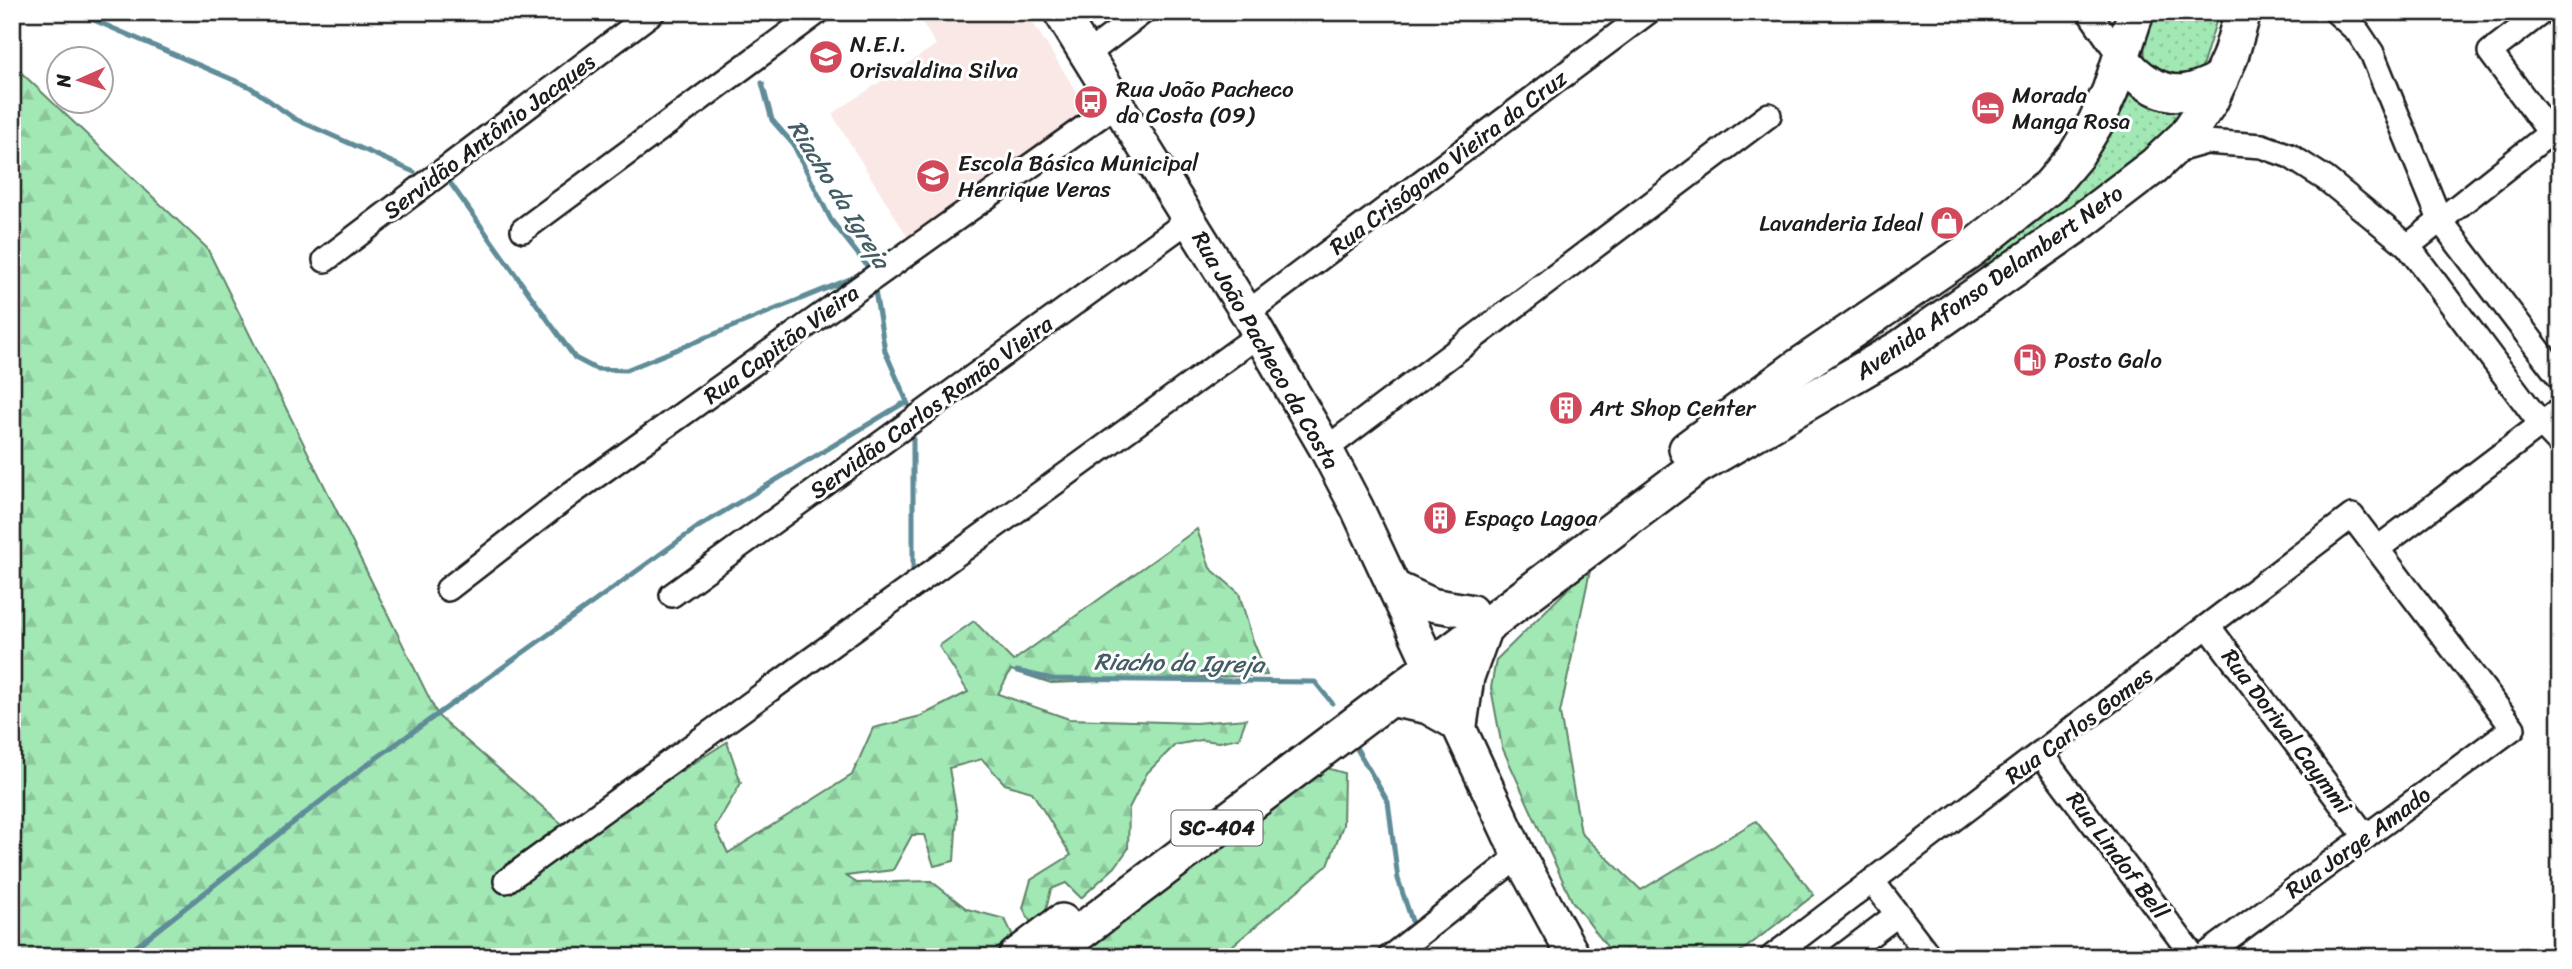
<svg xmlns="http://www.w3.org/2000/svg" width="2572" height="969" font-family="Sriracha,sans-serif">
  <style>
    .built { fill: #f9e8e6 }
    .grass { fill: url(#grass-dots); stroke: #5f8268; stroke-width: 2 }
    .forest { fill: url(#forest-firs); stroke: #5f8268; stroke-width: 2 }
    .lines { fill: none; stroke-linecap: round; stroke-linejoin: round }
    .stream { stroke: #5f8c98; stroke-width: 5 }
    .street-casing { stroke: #1c1c1c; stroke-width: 28 }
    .secondary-casing { stroke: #1c1c1c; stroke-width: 37 }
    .primary-casing { stroke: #1c1c1c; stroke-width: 40 }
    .street { stroke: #fff; stroke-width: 23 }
    .secondary { stroke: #fff; stroke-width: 32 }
    .primary { stroke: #fff; stroke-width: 35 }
    .labels { text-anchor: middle; stroke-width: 6; stroke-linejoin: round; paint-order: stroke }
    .shield { fill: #fff; stroke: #606060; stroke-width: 2 }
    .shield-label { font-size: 21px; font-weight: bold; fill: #1c1c1c }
    .poi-label { font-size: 23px; fill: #1c1c1c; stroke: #fff; text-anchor: start }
    .street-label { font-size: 23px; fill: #1c1c1c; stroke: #fff }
    .water-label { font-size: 24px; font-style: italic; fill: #435d64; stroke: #fff }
  </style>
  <defs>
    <pattern id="grass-dots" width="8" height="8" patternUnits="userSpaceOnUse" patternTransform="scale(1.75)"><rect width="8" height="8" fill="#a2e8b5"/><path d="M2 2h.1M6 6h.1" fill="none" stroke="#8bc69b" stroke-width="1.8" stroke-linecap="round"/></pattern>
    <pattern id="forest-firs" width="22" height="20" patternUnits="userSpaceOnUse" patternTransform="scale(1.75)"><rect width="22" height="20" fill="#a2e8b5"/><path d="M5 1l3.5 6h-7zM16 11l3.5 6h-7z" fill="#8bc69b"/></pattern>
  </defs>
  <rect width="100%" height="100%" fill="#fff"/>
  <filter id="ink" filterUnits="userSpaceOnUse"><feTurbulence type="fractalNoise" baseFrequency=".0143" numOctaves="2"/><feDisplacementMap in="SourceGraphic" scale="14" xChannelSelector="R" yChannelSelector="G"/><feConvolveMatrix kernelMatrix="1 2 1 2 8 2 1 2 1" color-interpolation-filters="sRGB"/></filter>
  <g filter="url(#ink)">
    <path class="built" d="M920,12H1026L1088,110L909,239L832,114L936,45L917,14Z"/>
    <g class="grass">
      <path d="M2150,12H2219L2202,67L2194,76L2172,82L2145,60L2144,34Z"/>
      <path d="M2126,88L2186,108L2185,113L2130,171L1983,273L1982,269L1986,261L2037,218Z"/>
    </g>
    <g class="forest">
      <path d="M12,64L207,248L438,716L577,837L727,742L741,783L715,827L728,853L852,775L873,728L921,716L968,692L939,646L974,621L1013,661L1197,529L1210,568L1239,593L1252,638L1267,675L1051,683L1011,670L998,694L1069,719L1195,723L1246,719L1239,738L1219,742L1201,740L1175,745L1147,773L1129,808L1128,849L1115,867L1081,898L1066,883L1051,889L1045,914L1032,925L1023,908L1031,880L1071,855L1032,792L1005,784L982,759L949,768L957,815L954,861L934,866L924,835H912L893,870L846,876L857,883L931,881L967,909L1005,919L1015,940L995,957H12Z"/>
      <path d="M1591,566L1560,713L1581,833L1641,890L1756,821L1814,895L1734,957H1615L1572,901L1502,747L1491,688L1496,660Z"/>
      <path d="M1320,766L1344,773L1343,825L1328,865L1219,957H1064Z"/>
    </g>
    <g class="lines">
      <g class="stream">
        <path d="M75,12L250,87L295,119L414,172"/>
        <path d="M762,83L772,120L793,144L831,220L872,272"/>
        <path d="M451,184L575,358L596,369L626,370L862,274"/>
        <path d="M913,436V570"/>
        <path d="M1017,671L1052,679L1315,682L1332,703"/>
        <path d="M1357,749L1388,802L1398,879L1412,921"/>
        <path d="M1421,952L1423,957"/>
        <path d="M123,957L364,767L698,527L902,404H908L885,351L874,285"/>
      </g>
      <g class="street-casing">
        <g id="street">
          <path d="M2089,12L2121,58"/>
          <path d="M2336,12L2358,32L2372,53L2440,220L2560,378"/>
          <path d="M2542,12L2490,52L2560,146"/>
          <path d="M1086,55L1143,12"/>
          <path d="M2174,151L2206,142L2262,146L2290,156L2326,179L2408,246L2541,424L2560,444"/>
          <path d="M523,230L818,12"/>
          <path d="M2408,246L2550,133"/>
          <path d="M325,260L653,12"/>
          <path d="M1247,313L1648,12"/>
          <path d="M1326,449L1769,115"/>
          <path d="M2377,549L2560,410"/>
          <path d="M448,589L572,493L1117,104"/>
          <path d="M672,595L1189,220"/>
          <path d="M2208,626L2366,837"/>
          <path d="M2041,754L2194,957"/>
          <path d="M506,881L1260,334"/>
          <path d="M1873,882L1930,957"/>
          <path d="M1390,957L1519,856"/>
          <path d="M1772,957L2352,516L2513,728L2203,957"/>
          <path d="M1841,957L1898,914"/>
        </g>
      </g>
      <g class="secondary-casing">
        <g id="secondary">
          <path d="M1060,12L1247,313L1326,449L1357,508L1519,856L1574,957"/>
          <path d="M1394,587L1433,605L1471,611"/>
          <path d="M1387,699L1427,707L1459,725"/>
        </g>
      </g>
      <g class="primary-casing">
        <g id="primary">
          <path d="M2121,58C2136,78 2161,97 2188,92C2199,90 2210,84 2220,80"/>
          <path d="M1687,449L1794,370L1970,250L2050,186L2076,155L2096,122L2110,91L2136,12"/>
          <path d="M1459,725L1466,677L1484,627"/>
          <path d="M1016,957L1062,922"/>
          <path d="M1047,957L1696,467L1902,347L2078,224L2154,166L2186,136L2210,101L2230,57L2243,12"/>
        </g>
      </g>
      <use href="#street" class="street"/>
      <use href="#secondary" class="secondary"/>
      <use href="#primary" class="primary"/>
    </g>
  </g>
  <defs>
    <g id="school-disc" transform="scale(1.75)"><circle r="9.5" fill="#d1495b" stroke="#fff"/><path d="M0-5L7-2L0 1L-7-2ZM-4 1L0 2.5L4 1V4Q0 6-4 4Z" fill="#fff"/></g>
    <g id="bus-disc" transform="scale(1.75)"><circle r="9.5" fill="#d1495b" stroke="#fff"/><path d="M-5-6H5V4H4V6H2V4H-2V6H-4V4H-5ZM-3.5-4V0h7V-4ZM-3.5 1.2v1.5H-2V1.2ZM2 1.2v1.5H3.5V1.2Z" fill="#fff"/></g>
    <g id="hotel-disc" transform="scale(1.75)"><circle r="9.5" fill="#d1495b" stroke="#fff"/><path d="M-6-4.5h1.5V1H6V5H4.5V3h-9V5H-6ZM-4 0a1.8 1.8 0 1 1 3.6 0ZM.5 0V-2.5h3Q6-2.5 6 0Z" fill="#fff"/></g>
    <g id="shop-disc" transform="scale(1.75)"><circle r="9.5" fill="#d1495b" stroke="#fff"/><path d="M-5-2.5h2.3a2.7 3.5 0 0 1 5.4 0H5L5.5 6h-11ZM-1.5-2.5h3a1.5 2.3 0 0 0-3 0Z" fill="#fff"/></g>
    <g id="fuel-disc" transform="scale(1.75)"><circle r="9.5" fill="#d1495b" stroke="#fff"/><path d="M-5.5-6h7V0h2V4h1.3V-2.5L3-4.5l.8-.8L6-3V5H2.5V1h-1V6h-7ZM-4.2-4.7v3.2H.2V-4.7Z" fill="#fff"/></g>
    <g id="building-disc" transform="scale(1.75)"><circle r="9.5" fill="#d1495b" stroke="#fff"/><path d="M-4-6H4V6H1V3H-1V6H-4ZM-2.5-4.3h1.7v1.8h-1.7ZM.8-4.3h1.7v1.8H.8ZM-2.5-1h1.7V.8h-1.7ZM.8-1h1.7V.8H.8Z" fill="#fff"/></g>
  </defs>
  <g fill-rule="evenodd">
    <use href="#school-disc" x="826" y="57"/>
    <use href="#bus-disc" x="1091" y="102"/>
    <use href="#hotel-disc" x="1988" y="108"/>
    <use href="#school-disc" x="933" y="176"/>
    <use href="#shop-disc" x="1947" y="223"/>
    <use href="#fuel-disc" x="2030" y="360"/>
    <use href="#building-disc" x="1566" y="408"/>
    <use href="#building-disc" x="1440" y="518"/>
  </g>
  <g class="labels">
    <rect class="shield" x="1171.5" y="810.5" width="91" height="35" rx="5"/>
    <g class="shield-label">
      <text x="1217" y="835">SC-404</text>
    </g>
    <g class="poi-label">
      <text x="850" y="52">N.E.I.<tspan x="850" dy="26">Orisvaldina Silva</tspan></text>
      <text x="1116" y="97">Rua João Pacheco<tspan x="1116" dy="26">da Costa (09)</tspan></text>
      <text x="2012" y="103">Morada<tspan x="2012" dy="26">Manga Rosa</tspan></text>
      <text x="958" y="171">Escola Básica Municipal<tspan x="958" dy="26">Henrique Veras</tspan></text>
      <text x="1923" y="231" text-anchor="end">Lavanderia Ideal</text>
      <text x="2054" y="368">Posto Galo</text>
      <text x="1590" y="416">Art Shop Center</text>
      <text x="1464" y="526">Espaço Lagoa</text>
    </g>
    <g class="street-label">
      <text transform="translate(489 136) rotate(-37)" y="8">Servidão Antônio Jacques</text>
      <text transform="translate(1448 162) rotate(-37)" y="8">Rua Crisógono Vieira da Cruz</text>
      <text transform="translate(1989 282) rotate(-35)" y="8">Avenida Afonso Delambert Neto</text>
      <text transform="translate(781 344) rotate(-36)" y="8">Rua Capitão Vieira</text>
      <text transform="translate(1266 350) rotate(60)" y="8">Rua João Pacheco da Costa</text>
      <text transform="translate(931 407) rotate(-36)" y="8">Servidão Carlos Romão Vieira</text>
      <text transform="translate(2079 725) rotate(-37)" y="8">Rua Carlos Gomes</text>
      <text transform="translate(2287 731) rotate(53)" y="8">Rua Dorival Caymmi</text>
      <text transform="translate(2358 842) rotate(-36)" y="8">Rua Jorge Amado</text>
      <text transform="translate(2118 855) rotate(53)" y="8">Rua Lindof Bell</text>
    </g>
    <g class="water-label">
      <text transform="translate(839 194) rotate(58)" y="8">Riacho da Igreja</text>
      <text transform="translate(1179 663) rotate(1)" y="8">Riacho da Igreja</text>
    </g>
  </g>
  <rect width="2572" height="969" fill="none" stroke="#fff" stroke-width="42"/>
  <rect x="21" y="21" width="2530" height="927" fill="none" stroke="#1c1c1c" stroke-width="2.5" filter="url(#ink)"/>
  <g transform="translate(80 80) rotate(267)"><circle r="33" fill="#ffffff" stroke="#a4a4a4" stroke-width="2"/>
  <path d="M0-5L12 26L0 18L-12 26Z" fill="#d1495b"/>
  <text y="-10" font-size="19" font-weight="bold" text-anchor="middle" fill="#1c1c1c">N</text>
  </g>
</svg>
